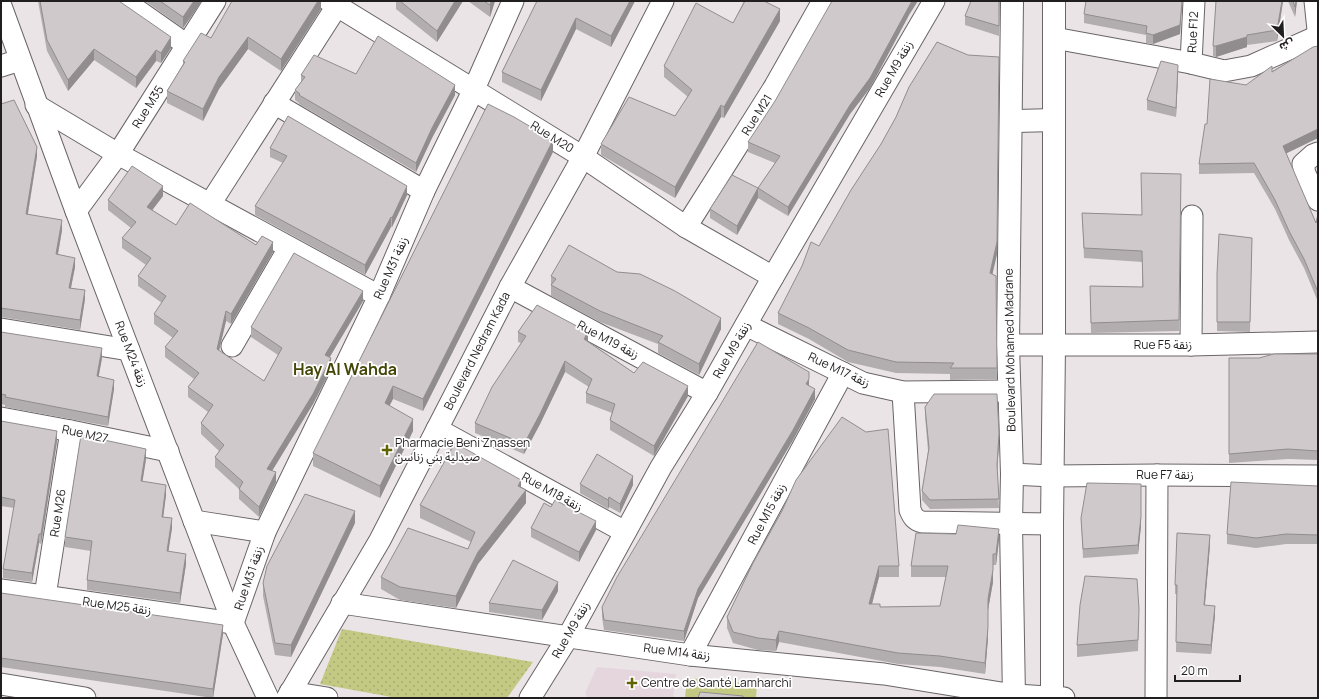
<svg xmlns="http://www.w3.org/2000/svg" width="1319" height="699" font-family="Manrope,'Noto Sans Arabic',sans-serif">
  <style>
    .built { fill: #e5d6dd }
    .grass { fill: url(#grass-dots) }
    .garden { fill: #c3c982 }
    .lines { fill: none; stroke-linecap: round; stroke-linejoin: round }
    .street-casing { stroke: #6a6567; stroke-width: 23 }
    .secondary-casing { stroke: #6a6567; stroke-width: 24 }
    .street { stroke: #fff; stroke-width: 21 }
    .secondary { stroke: #fff; stroke-width: 22 }
    .wall { fill: #b2adaf }
    .shaded-wall { fill: #918d8f }
    .building { fill: #cfc9cc; stroke: #918d8f }
    .poi-dot { fill: #606400; stroke: #fff; stroke-width: 1.5 }
    .labels { text-anchor: middle; stroke-width: 3.5; stroke-linejoin: round; paint-order: stroke }
    .street-label { font-size: 12px; fill: #211e1f; stroke: #fff }
    .poi-label { font-size: 12px; fill: #211e1f; stroke: #fff; text-anchor: start }
    .district-label { font-size: 16px; font-weight: bold; fill: #434606; stroke: #fff }
  </style>
  <defs>
    <pattern id="grass-dots" width="8" height="8" patternUnits="userSpaceOnUse"><rect width="8" height="8" fill="#c3c982"/><path d="M2 2h.1M6 6h.1" fill="none" stroke="#a7ac70" stroke-width="1.8" stroke-linecap="round"/></pattern>
  </defs>
  <rect width="100%" height="100%" fill="#eae4e7"/>
  <path class="built" d="M597,667L676,674L673,698H588L585,693Z"/>
  <path class="grass" d="M342,629L533,662L507,698H397L320,684Z"/>
  <path class="garden" d="M687,678L757,684L756,698H685Z"/>
  <g class="lines">
    <g class="street-casing">
      <g id="street">
        <path d="M124,1L187,45"/>
        <path d="M329,1L583,157L686,227L773,277"/>
        <path d="M1315,1L1318,30"/>
        <path d="M1,6L76,211L233,623L268,698"/>
        <path d="M1054,38L1191,63L1224,71L1251,66L1318,36"/>
        <path d="M1191,63L1194,1"/>
        <path d="M1,66L20,60"/>
        <path d="M274,103L424,191"/>
        <path d="M36,105L118,154L379,296"/>
        <path d="M1318,153L1313,155L1303,164L1305,174L1318,200"/>
        <path d="M210,204L337,6"/>
        <path d="M76,211L118,154L215,1"/>
        <path d="M686,227L775,86L823,1"/>
        <path d="M510,287L707,393"/>
        <path d="M746,325L863,383L903,392L1009,391"/>
        <path d="M1,329L129,350"/>
        <path d="M1008,345H1191L1318,342"/>
        <path d="M1191,345L1192,216"/>
        <path d="M232,346L289,248"/>
        <path d="M903,392L910,510C913,517 915,520 922,522L1052,524"/>
        <path d="M1,418L71,431L168,451"/>
        <path d="M437,429L625,532"/>
        <path d="M1012,474L1053,476L1157,475L1318,476"/>
        <path d="M194,521L265,532"/>
        <path d="M1,590L233,623L265,532L379,296L424,191L474,89L513,1"/>
        <path d="M45,596L71,431"/>
        <path d="M342,603L690,655L884,674L1014,695L1064,698"/>
        <path d="M690,655L843,373"/>
        <path d="M1,684L85,698"/>
        <path d="M290,692L327,698"/>
        <path d="M287,698L380,540L469,367L510,287L583,157L663,1"/>
        <path d="M530,698L568,637L661,467L707,393L773,277L934,1"/>
        <path d="M1156,698L1157,475"/>
      </g>
    </g>
    <g class="secondary-casing">
      <g id="secondary">
        <path d="M1012,1L1008,345L1012,474L1011,524L1014,698"/>
        <path d="M1011,121L1054,120"/>
        <path d="M1052,698V524L1054,345V1"/>
      </g>
    </g>
    <use href="#street" class="street"/>
    <use href="#secondary" class="secondary"/>
  </g>
  <g class="wall">
    <path d="M38,1H119L171,48L161,63L156,61L136,88L94,60L68,91L47,51Z"/>
    <path d="M145,1H202L183,28Z"/>
    <path d="M321,1V9L281,71L248,49L219,89L203,121L167,103V91L183,64V61L211,38Z"/>
    <path d="M396,1H463L437,42L396,9Z"/>
    <path d="M468,1H495L490,17Z"/>
    <path d="M537,1H635L611,47L576,29L541,101L502,82V72Z"/>
    <path d="M744,1H764L780,21L724,118L721,117L675,198L601,155V144L675,116L688,97L664,77V66L733,23Z"/>
    <path d="M1000,1L999,36L965,25V16Z"/>
    <path d="M1216,1H1283L1277,41L1247,45V47L1216,57L1213,56V46Z"/>
    <path d="M1288,1H1297L1295,17Z"/>
    <path d="M1182,8L1180,34L1153,44L1146,43V35L1084,23V14Z"/>
    <path d="M909,15L870,88L850,114L788,216L758,198L737,235L710,218V209L758,188L775,163L748,152V142Z"/>
    <path d="M1318,46V138L1286,153L1316,223L1318,214V302L1304,268L1289,240L1275,209L1254,173L1199,174V164L1207,124L1246,85L1272,71Z"/>
    <path d="M356,74L455,95L432,138L416,172L299,104V103L295,100V90L301,82V75Z"/>
    <path d="M1178,74L1176,117L1147,110V100Z"/>
    <path d="M1,104L37,156L28,214L62,230L58,255L75,267L71,288L85,299L80,330L1,317Z"/>
    <path d="M270,148L407,195L392,227H391L365,275L255,215V206L283,163L270,157Z"/>
    <path d="M553,152L423,411L393,399L389,405L413,431L380,498L313,466V453Z"/>
    <path d="M1181,174L1179,331L1091,333L1090,286L1142,287V262L1084,258L1082,213L1142,215Z"/>
    <path d="M163,196L152,210L176,225L256,245L273,252L231,324L226,321L219,351L264,381L278,355L251,337V327L363,301L329,358L331,369L313,404L272,471L276,482L259,517L239,499V489L215,467V457L219,451L201,434V423L208,412L188,397V387L194,379L165,357V347L173,338L154,324V314L162,303L138,286V276L146,265L122,248V238L131,228L108,210V200Z"/>
    <path d="M1252,238L1250,332L1217,331V274Z"/>
    <path d="M819,246L997,254L992,274L996,276L997,379L950,380V374L896,373L848,362L809,339L778,324V313Z"/>
    <path d="M551,276L721,329L699,375L658,353V344L600,322L551,296Z"/>
    <path d="M1,332L102,358L98,377L114,389L108,426L5,407V405L1,404Z"/>
    <path d="M518,332L588,342L634,373L688,396L654,456L610,430V420L612,413L586,403V393L589,387L565,372L540,424L524,454L475,433V423L521,343L518,342Z"/>
    <path d="M1318,354V460L1288,459L1229,463V358H1259Z"/>
    <path d="M809,386L815,399L793,440L698,598L684,641L604,630L602,617V607Z"/>
    <path d="M925,407L999,443L997,469L999,508L930,509L922,500V491L928,451L925,416Z"/>
    <path d="M1,424L57,441L41,544L39,543L32,582L3,578V569L14,508L1,506Z"/>
    <path d="M146,459L142,482L166,495L163,517L172,528L168,551L186,564L180,603L87,590V580L91,551L65,547V537Z"/>
    <path d="M580,484L633,485L620,513L609,507L608,509L580,493Z"/>
    <path d="M1308,486H1318V544H1286L1256,548L1227,544V534Z"/>
    <path d="M521,488L526,503L478,564L456,608L400,600L381,589V577L468,549L471,542L420,518V505Z"/>
    <path d="M1081,518L1141,526L1138,554L1083,558Z"/>
    <path d="M355,523L291,657L275,655L263,596V583Z"/>
    <path d="M531,528L596,530L579,562L531,537Z"/>
    <path d="M999,540L996,565H993V582L988,610V638L985,674L940,667L898,664L779,642L776,651L758,650L733,643L727,628V617L753,563L899,566V577H879L872,604L880,607L940,606L946,577H911V566Z"/>
    <path d="M1210,545L1205,605L1215,615L1211,654L1176,652L1177,594H1175V585Z"/>
    <path d="M558,591L542,620L489,612V603Z"/>
    <path d="M1,593L223,634L213,698L1,667Z"/>
    <path d="M1139,621L1138,651L1077,657V645Z"/>
  </g>
  <g class="shaded-wall">
    <path d="M194,1H202L183,28V17Z"/>
    <path d="M318,1H321V9L281,71V59Z"/>
    <path d="M455,1H463L437,42V31Z"/>
    <path d="M491,1H495L490,17V5Z"/>
    <path d="M630,1H635L611,47V36Z"/>
    <path d="M912,1H918L909,15L870,88L850,114L788,216V207Z"/>
    <path d="M1182,1L1180,34L1153,44V35Z"/>
    <path d="M1282,1H1283L1277,41V30Z"/>
    <path d="M1296,1H1297L1295,17V7Z"/>
    <path d="M780,9V21L724,118V107Z"/>
    <path d="M576,18V29L541,101V90Z"/>
    <path d="M171,37V48L161,63V53Z"/>
    <path d="M248,37V49L219,89L203,121V109L219,77Z"/>
    <path d="M1247,37V47L1216,57V46Z"/>
    <path d="M94,49V60L68,91V80Z"/>
    <path d="M156,50V61L136,88V77Z"/>
    <path d="M1178,65V74L1176,117V108Z"/>
    <path d="M999,68L997,254L990,285V273Z"/>
    <path d="M455,85V95L432,138L416,172V163L432,128Z"/>
    <path d="M721,105V117L675,198V187Z"/>
    <path d="M1318,129V138L1283,155V146Z"/>
    <path d="M553,140V152L423,411V399Z"/>
    <path d="M37,147V156L26,224V214Z"/>
    <path d="M163,186V196L147,217V207Z"/>
    <path d="M407,186V195L392,227V218Z"/>
    <path d="M758,188V198L737,235V226Z"/>
    <path d="M391,217V227L365,275V265Z"/>
    <path d="M62,220V230L56,264V254Z"/>
    <path d="M273,242V252L231,324V314Z"/>
    <path d="M75,258V267L69,297V288Z"/>
    <path d="M85,290V299L80,330V320Z"/>
    <path d="M363,291V301L325,365V355Z"/>
    <path d="M226,311V321L217,359V349Z"/>
    <path d="M721,318V329L699,375V364Z"/>
    <path d="M588,332V342L584,339Z"/>
    <path d="M102,348V358L97,386V376Z"/>
    <path d="M331,358V369L313,404L267,479V469Z"/>
    <path d="M565,361V372L540,424L524,454V444Z"/>
    <path d="M809,379V389L806,384Z"/>
    <path d="M114,380V389L108,426V417Z"/>
    <path d="M393,386V399L385,415V403Z"/>
    <path d="M688,386V396L654,456V446Z"/>
    <path d="M815,389V399L793,440L698,598L684,641V631L698,589Z"/>
    <path d="M413,419V431L380,498V486Z"/>
    <path d="M57,431V441L41,544V534Z"/>
    <path d="M999,433V443L997,474V465Z"/>
    <path d="M146,449V459L141,491V481Z"/>
    <path d="M276,472V482L259,517V507Z"/>
    <path d="M633,476V485L620,513V504Z"/>
    <path d="M521,480V493L518,486Z"/>
    <path d="M1141,484V526L1138,554V545Z"/>
    <path d="M166,485V495L162,527V517Z"/>
    <path d="M526,490V503L478,564L456,608V596L478,552Z"/>
    <path d="M609,497V507L608,509V500Z"/>
    <path d="M355,511V523L291,657V645Z"/>
    <path d="M172,518V528L167,561V551Z"/>
    <path d="M596,521V530L579,562V552Z"/>
    <path d="M999,529V540L996,565V554Z"/>
    <path d="M39,534V543L32,582V573Z"/>
    <path d="M1210,535V545L1204,614V605Z"/>
    <path d="M186,554V564L180,603V593Z"/>
    <path d="M879,566V577L869,615V604Z"/>
    <path d="M993,570V582L988,610V599Z"/>
    <path d="M558,582V591L542,620V610Z"/>
    <path d="M1215,606V615L1211,654V645Z"/>
    <path d="M223,625V634L213,698V689Z"/>
    <path d="M988,627V638L985,674V663Z"/>
    <path d="M779,631V642L776,651V640Z"/>
  </g>
  <g class="building">
    <path d="M40,1H119L171,37L161,53L156,50L136,77L94,49L68,80L47,40Z"/>
    <path d="M160,1H194L183,17Z"/>
    <path d="M232,1H318L281,59L248,37L219,77L203,109L167,91L185,62L183,61L201,33L211,38Z"/>
    <path d="M400,1H455L437,31Z"/>
    <path d="M484,1H491L490,5Z"/>
    <path d="M537,1H630L611,36L576,18L541,90L502,72Z"/>
    <path d="M745,1H764L780,9L724,107L721,105L675,187L601,144L629,97L675,116L692,90L664,66L696,3L733,23Z"/>
    <path d="M832,1H912L870,78L850,105L788,207L758,188L780,156L748,142L775,101Z"/>
    <path d="M971,1H999V26L965,16Z"/>
    <path d="M1086,1H1182L1180,25L1153,35L1146,33L1147,26L1084,14Z"/>
    <path d="M1216,1H1282L1277,30L1247,35V37L1216,46H1213Z"/>
    <path d="M1293,1H1296L1295,7Z"/>
    <path d="M378,36L455,85L432,128L416,163L299,95L300,94L295,90L305,77L301,75L314,55L356,74Z"/>
    <path d="M937,42L968,55L999,57L997,242L990,273L996,276L997,368H950L954,363L896,362L848,350L809,328L778,313L802,266L811,242L819,246L851,190L881,144L896,117L909,87Z"/>
    <path d="M1318,46V129L1283,146L1316,223L1318,214V292L1304,259L1289,231L1275,200L1254,163L1199,164L1205,124H1207L1210,79L1246,85L1272,66V72L1313,47Z"/>
    <path d="M1161,61L1178,65L1176,108L1147,100Z"/>
    <path d="M14,100L37,147L26,214L62,220L56,254L75,258L69,288L85,290L80,320L1,308V104Z"/>
    <path d="M488,104L514,117L553,140L423,399L393,386L385,403L413,419L380,486L313,453Z"/>
    <path d="M288,116L407,186L392,218L391,217L365,265L255,206L287,156L270,148Z"/>
    <path d="M132,166L163,186L147,207L176,225L190,203L256,245L262,236L273,242L231,314L226,311L217,349L264,381L282,348L251,327L294,253L363,291L325,355L331,358L313,394L267,469L276,472L259,507L239,489L243,482L215,457L224,445L201,423L213,405L188,387L199,373L165,347L178,331L154,314L166,296L138,276L151,258L122,238L136,222L108,200Z"/>
    <path d="M1141,173L1181,174L1179,320L1091,323L1090,286L1143,287L1142,251L1084,248L1082,213L1142,215Z"/>
    <path d="M732,175L758,188L737,226L710,209Z"/>
    <path d="M1219,234L1252,238L1250,322H1217V274Z"/>
    <path d="M569,245L617,272L640,274L675,291L721,318L699,364L658,342L663,336L600,311L551,285L556,279L551,276Z"/>
    <path d="M537,305L588,332L584,339L634,373L643,362L688,386L654,446L610,420L615,404L586,393L592,379L565,361L540,414L524,444L475,423L492,387L526,336L518,332Z"/>
    <path d="M1,332L102,348L97,376L114,380L108,417L5,397L6,395L1,394Z"/>
    <path d="M758,342L809,372V379L806,384L815,389L793,430L698,589L684,631L604,620L602,607L617,577Z"/>
    <path d="M1274,354H1318V451L1288,449L1229,454V358H1259Z"/>
    <path d="M934,394H997L999,433L997,465L999,499L930,500L922,491L929,448L925,407Z"/>
    <path d="M842,417L866,432L888,429L899,566H879L869,604H880V607L940,606L948,566H911L916,533L956,534L958,525L999,529L996,554H993V570L988,599V627L985,663L940,656L898,653L779,631L776,640L758,638L733,632L727,617L753,563L782,511L796,480Z"/>
    <path d="M1,421L57,431L41,534H39L32,573L3,569L15,500L1,497Z"/>
    <path d="M81,435L146,449L141,481L166,485L162,517L172,518L167,551L186,554L180,593L87,580L92,541L65,537Z"/>
    <path d="M455,443L521,480L518,486L526,490L478,552L456,596L400,587L381,577L408,528L468,549L475,532L420,505Z"/>
    <path d="M597,454L633,476L620,504L609,497L608,500L580,484Z"/>
    <path d="M1231,482L1318,486V535L1286,534L1256,538L1227,534Z"/>
    <path d="M1087,483L1141,484V517L1138,545L1083,549L1081,518Z"/>
    <path d="M305,494L355,511L291,645L275,643L263,583L267,566Z"/>
    <path d="M555,500L596,521L579,552L531,528L544,503L551,507Z"/>
    <path d="M1177,533L1210,535L1204,605L1215,606L1211,645L1176,642L1177,585H1175Z"/>
    <path d="M513,560L558,582L542,610L489,603Z"/>
    <path d="M1085,576L1137,579L1139,609L1138,640L1077,645L1080,605Z"/>
    <path d="M1,593L223,625L213,689L1,658Z"/>
    <path d="M700,692L743,696V698H698Z"/>
  </g>
  <g class="poi-dot">
    <path d="M385 444h4v4h4v4h-4v4h-4v-4h-4v-4h4z"/>
    <path d="M630 677h4v4h4v4h-4v4h-4v-4h-4v-4h4z"/>
  </g>
  <g class="labels">
    <g class="street-label">
      <text transform="translate(1193 32) rotate(-87)" y="4">Rue F12</text>
      <text transform="translate(894 69) rotate(-60)" y="4">Rue M9 زنقة</text>
      <text transform="translate(148 107) rotate(-58)" y="4">Rue M35</text>
      <text transform="translate(757 115) rotate(-58)" y="4">Rue M21</text>
      <text transform="translate(552 137) rotate(32)" y="4">Rue M20</text>
      <text transform="translate(391 268) rotate(-66)" y="4">Rue M31 زنقة</text>
      <text transform="translate(608 340) rotate(28)" y="4">Rue M19 زنقة</text>
      <text x="1163" y="349">Rue F5 زنقة</text>
      <text transform="translate(732 350) rotate(-60)" y="4">Rue M9 زنقة</text>
      <text transform="translate(1010 350) rotate(-91)" y="4">Boulevard Mohamed Madrane</text>
      <text transform="translate(477 351) rotate(-63)" y="4">Boulevard Nedram Kada</text>
      <text transform="translate(131 354) rotate(69)" y="4">Rue M24 زنقة</text>
      <text transform="translate(839 370) rotate(25)" y="4">Rue M17 زنقة</text>
      <text transform="translate(85 434) rotate(12)" y="4">Rue M27</text>
      <text x="1165" y="479">Rue F7 زنقة</text>
      <text transform="translate(552 492) rotate(29)" y="4">Rue M18 زنقة</text>
      <text transform="translate(58 513) rotate(-81)" y="4">Rue M26</text>
      <text transform="translate(767 514) rotate(-62)" y="4">Rue M15 زنقة</text>
      <text transform="translate(249 578) rotate(-71)" y="4">Rue M31 زنقة</text>
      <text transform="translate(117 606) rotate(8)" y="4">Rue M25 زنقة</text>
      <text transform="translate(571 630) rotate(-60)" y="4">Rue M9 زنقة</text>
      <text transform="translate(677 652) rotate(7)" y="4">Rue M14 زنقة</text>
    </g>
    <g class="poi-label">
      <text x="395" y="447">Pharmacie Beni Znassen<tspan x="395" dy="14">صيدلية بني زناسن</tspan></text>
      <text x="641" y="687">Centre de Santé Lamharchi</text>
    </g>
    <g class="district-label">
      <text x="345" y="375">Hay Al Wahda</text>
    </g>
  </g>
  <rect width="1319" height="699" fill="none" stroke="#211e1f" stroke-width="4"/>
  <g transform="translate(1283 36) rotate(156)" stroke="#ffffff" stroke-width="3" paint-order="stroke">
  <path d="M0-3L7 15L0 10L-7 15Z" fill="#211e1f"/>
  <text y="-6" font-size="11" font-weight="bold" text-anchor="middle" fill="#211e1f">ش</text>
  </g>
  <path d="M1175 675v6h65v-6" fill="none" stroke="#211e1f" stroke-width="2"/>
  <text x="1181" y="675" font-size="12" fill="#211e1f" stroke="#ffffff" stroke-width="3" paint-order="stroke">20 m</text>
</svg>
